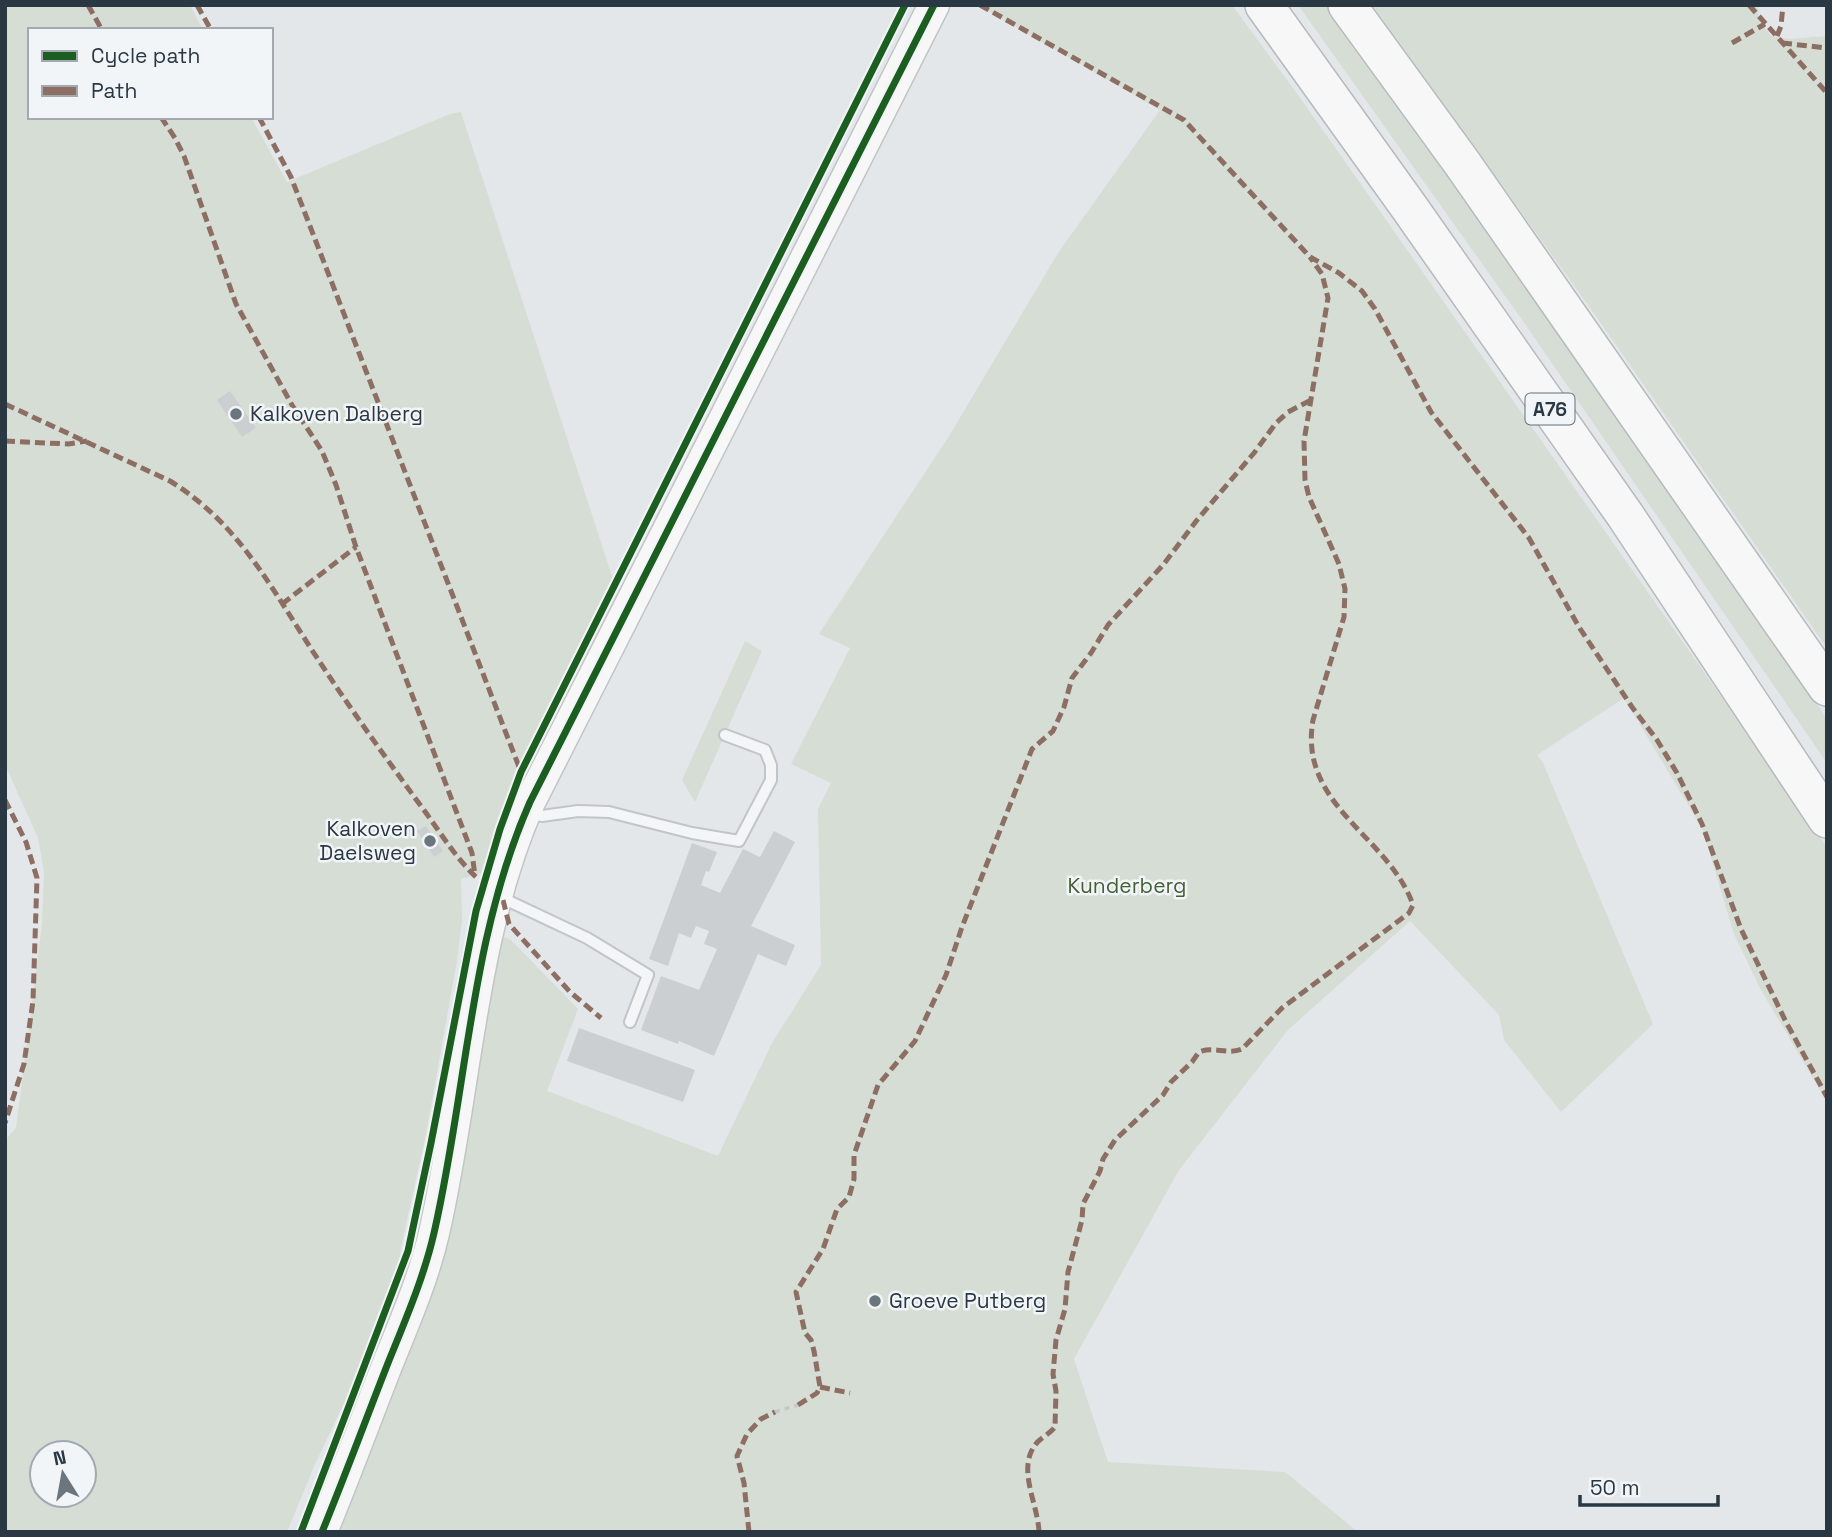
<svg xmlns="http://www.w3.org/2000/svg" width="1832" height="1537" font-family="'Space Grotesk',sans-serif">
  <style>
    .green { fill: #d6ddd4; fill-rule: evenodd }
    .building { fill: #cccfd1 }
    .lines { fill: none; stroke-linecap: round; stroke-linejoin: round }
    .lane-casing { stroke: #c2c5c7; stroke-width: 14 }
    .secondary-casing { stroke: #c2c5c7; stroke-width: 33 }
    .highway-casing { stroke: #b6babe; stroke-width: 40 }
    .path { stroke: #c3c7c9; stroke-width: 3.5; stroke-dasharray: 5 5; stroke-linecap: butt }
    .lane { stroke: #f3f5f6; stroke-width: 10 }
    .secondary { stroke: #f7f7f7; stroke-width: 30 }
    .highway { stroke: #f7f7f7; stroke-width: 37 }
    .quiet { stroke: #8d6e63; stroke-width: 5; stroke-dasharray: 10 5; stroke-linecap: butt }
    .cycleway-casing { stroke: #f2f5f8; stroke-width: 11 }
    .cycleway { stroke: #1b5e20; stroke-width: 7 }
    .poi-dot { fill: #6a757d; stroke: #f2f5f8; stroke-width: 2.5 }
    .labels { text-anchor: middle; stroke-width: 5; stroke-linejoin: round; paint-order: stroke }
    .shield { fill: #f2f5f8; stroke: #657179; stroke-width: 2 }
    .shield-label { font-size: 19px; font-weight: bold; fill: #293843 }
    .poi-label { font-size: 21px; fill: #293843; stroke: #f2f5f8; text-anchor: start }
    .park-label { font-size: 21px; fill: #466036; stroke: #f2f5f8 }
  </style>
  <rect width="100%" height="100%" fill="#e4e7e9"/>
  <g class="green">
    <path d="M5,5H190L203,30H30V117H251L287,182L450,114L461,112L620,601L486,872L461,879L462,921L457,961L425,1139L401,1247L398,1272L382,1324L315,1464L287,1532H5V1140L16,1128L42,924L44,872L38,838L5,765ZM42,1453H84V1495H42Z"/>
    <path d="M978,5H1232L1301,99L1827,847V1102L1761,990L1734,934L1702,828L1624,698L1537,755L1543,763L1653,1024L1561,1112L1504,1040L1499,1015L1410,921L1288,1030L1179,1170L1074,1359L1108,1462L1285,1472L1358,1532H334L366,1452L497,934L511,940L578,1009L547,1091L718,1156L772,1043L821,965L818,809L831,783L791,764L850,648L819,634L949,436L1058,253L1160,110Z"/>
    <path d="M1298,5H1329L1480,217L1827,719V763L1525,324Z"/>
    <path d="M1372,5H1758L1759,20L1771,36L1789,39L1827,36V648L1593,312Z"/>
    <path d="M745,641L762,651L695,802L682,780Z"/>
  </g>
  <g class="building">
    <path d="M230,391L256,428L242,437L217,400Z"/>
    <path d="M426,826L443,851L434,857L417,831Z"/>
    <path d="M774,831L795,842L751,926L795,945L786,966L758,954L714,1056L679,1041L678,1044L641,1030L661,976L699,990L717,949L704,944L709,931L696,926L691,938L679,933L668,966L649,959L692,843L717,852L709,872L706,871L701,885L720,893L743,849L760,857Z"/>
    <path d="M579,1028L695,1070L683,1102L567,1061Z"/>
  </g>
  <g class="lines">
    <g class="lane-casing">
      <g id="lane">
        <path d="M528,813L542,816L578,811L609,812L692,833L739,841L771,780V765L765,750L725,735"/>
        <path d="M500,897L587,938L648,975L630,1022"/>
      </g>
    </g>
    <g class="secondary-casing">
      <path id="secondary" d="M322,1532C345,1476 366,1419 388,1363C405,1321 424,1277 434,1233C467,1090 470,937 530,802L934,5"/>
    </g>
    <g class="highway-casing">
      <g id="highway">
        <path d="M1264,5L1409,207L1625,515L1827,819"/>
        <path d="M1347,5L1462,163L1827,687"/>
      </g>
    </g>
    <path class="path" d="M775,1412L798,1405"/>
    <use href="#lane" class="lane"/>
    <use href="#secondary" class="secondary"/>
    <use href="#highway" class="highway"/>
    <g class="quiet">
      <path d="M88,5L102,30"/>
      <path d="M197,5L211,30"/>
      <path d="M980,5L1184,120L1310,257L1339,273L1362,291L1375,309L1431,412L1529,538L1579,627L1632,707L1657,740L1677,773L1702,824L1741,929L1786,1022L1827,1097"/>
      <path d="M1749,5L1827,93"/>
      <path d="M1777,36L1781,26L1783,5"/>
      <path d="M1732,43L1765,24"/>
      <path d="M1782,43L1827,48"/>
      <path d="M161,117L175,138L184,156L236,304L292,405L322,451L336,485L356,547L472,853L475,876"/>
      <path d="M259,117L291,177L521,772"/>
      <path d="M5,404L170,481C233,520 264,575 303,636C339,693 378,747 418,802C437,827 453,855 476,877"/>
      <path d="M5,441L68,444L87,441"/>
      <path d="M282,604L356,547"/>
      <path d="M5,800L26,842L37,878L33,1001L24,1064L5,1123"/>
      <path d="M503,900L509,924L570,992L601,1018"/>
      <path d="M820,1387L850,1393"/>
      <path d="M798,1405L817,1393L820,1387L814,1351L811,1340L805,1333L796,1292L823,1249L837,1209L849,1197L854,1179V1155L878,1085L915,1041L946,975L962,927L1032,749L1053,731L1064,707L1072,678L1091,653L1108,625L1163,565L1197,520L1254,453L1276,423L1288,412L1313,399"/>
      <path d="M749,1532L744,1483L737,1456L747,1434L761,1419L775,1412"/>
      <path d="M1039,1532C1038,1504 1017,1470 1035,1445C1040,1438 1050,1434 1055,1427L1056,1391L1053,1374L1056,1340L1065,1309L1068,1272L1082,1220L1083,1204L1100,1171L1103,1159L1115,1140L1163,1095L1171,1082L1192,1062L1199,1052C1213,1046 1228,1055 1242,1049L1282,1008L1409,913L1413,905C1389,836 1298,806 1313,720L1344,617L1345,589L1339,564L1309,497L1305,480L1304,441L1328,298L1322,274L1310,257"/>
    </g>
    <g class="cycleway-casing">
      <g id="cycleway">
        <path d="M301,1532L408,1251L431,1143L476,911L500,829L521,772L905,5"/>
        <path d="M322,1532C345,1476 366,1419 388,1363C405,1321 424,1277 434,1233C467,1090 470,937 530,802L934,5"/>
      </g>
    </g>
    <use href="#cycleway" class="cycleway"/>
  </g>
  <g class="poi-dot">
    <circle cx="236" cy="414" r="7"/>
    <circle cx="430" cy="841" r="7"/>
    <circle cx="875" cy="1301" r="7"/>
  </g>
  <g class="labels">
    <rect class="shield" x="1525.5" y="393.5" width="49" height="31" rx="5"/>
    <g class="shield-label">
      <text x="1550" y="416">A76</text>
    </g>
    <g class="poi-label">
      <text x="250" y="421">Kalkoven Dalberg</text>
      <text x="416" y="836" text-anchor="end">Kalkoven<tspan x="416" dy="24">Daelsweg</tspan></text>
      <text x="889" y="1308">Groeve Putberg</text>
    </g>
    <g class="park-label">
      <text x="1127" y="893">Kunderberg</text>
    </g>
  </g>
  <rect width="1832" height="1537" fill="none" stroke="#293843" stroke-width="14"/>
  <rect x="28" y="28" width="245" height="91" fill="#f2f5f8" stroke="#a2a9b0" stroke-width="2"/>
  <rect x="42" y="51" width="35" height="10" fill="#1b5e20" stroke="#a2a9b0" stroke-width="2"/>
  <text x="91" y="63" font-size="21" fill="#293843">Cycle path</text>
  <rect x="42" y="86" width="35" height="10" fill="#8d6e63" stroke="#a2a9b0" stroke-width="2"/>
  <text x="91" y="98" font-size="21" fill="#293843">Path</text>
  <g transform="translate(63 1474) rotate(349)"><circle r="33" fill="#f2f5f8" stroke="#a2a9b0" stroke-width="2"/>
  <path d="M0-5L12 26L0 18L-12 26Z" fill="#6a757d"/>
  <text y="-10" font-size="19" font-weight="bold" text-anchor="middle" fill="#293843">N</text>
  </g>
  <path d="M1580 1495v10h138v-10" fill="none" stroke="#293843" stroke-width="3.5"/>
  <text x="1590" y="1495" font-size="21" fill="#293843" stroke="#f2f5f8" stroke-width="5" paint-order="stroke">50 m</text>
</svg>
